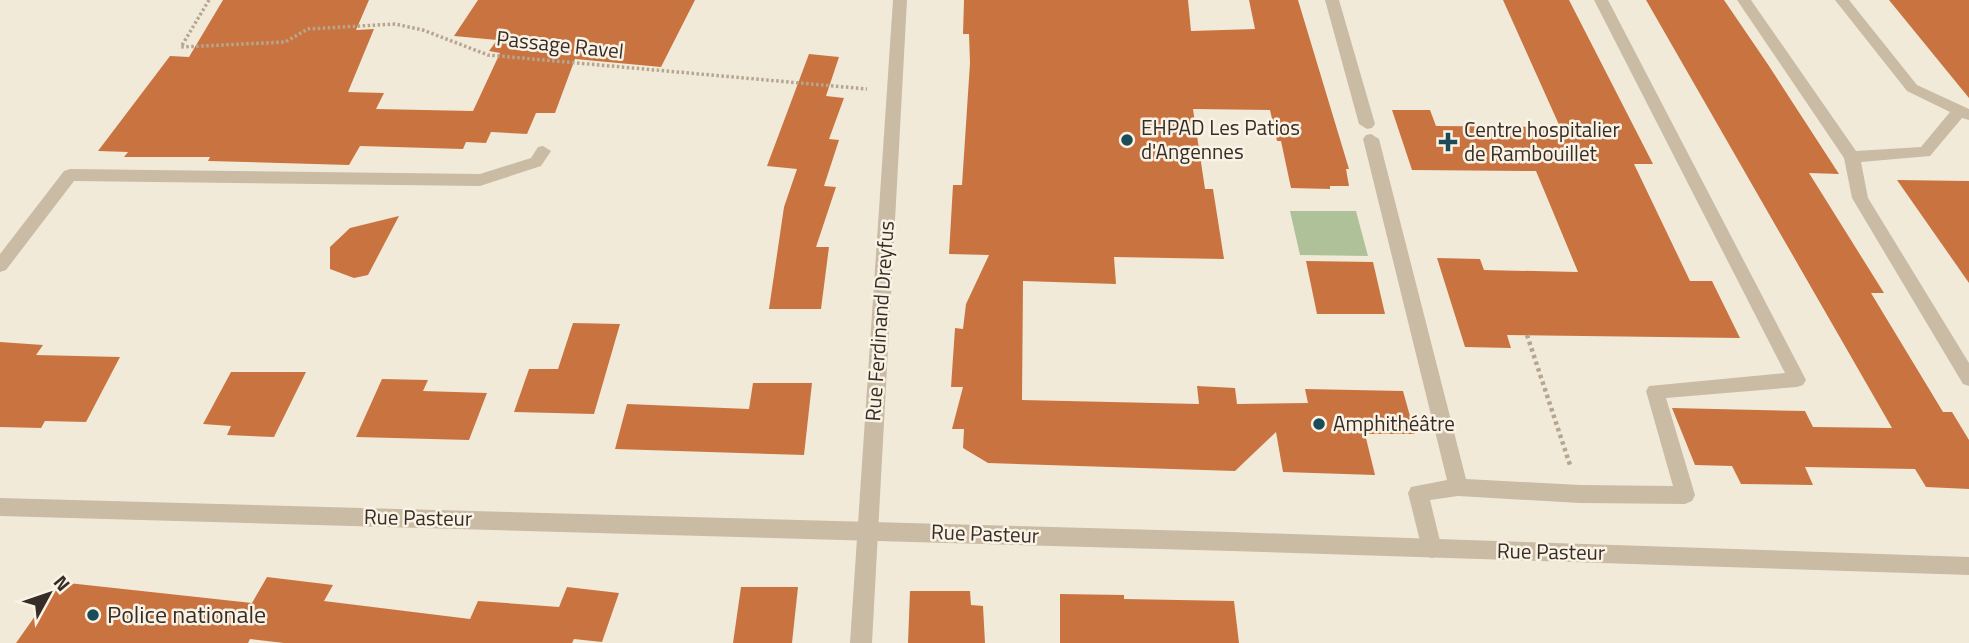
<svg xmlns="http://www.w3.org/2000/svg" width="1969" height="643" font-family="'Titillium Web',sans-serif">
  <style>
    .green { fill: #aec199 }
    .building { fill: #c97440 }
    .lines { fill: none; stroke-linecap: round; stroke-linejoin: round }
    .path-far1 { stroke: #b6a58f; stroke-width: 3.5; stroke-dasharray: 2.5 2.5; stroke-linecap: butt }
    .path { stroke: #b6a58f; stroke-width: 4.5; stroke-dasharray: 3.5 3.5; stroke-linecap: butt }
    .service { fill: #cabba5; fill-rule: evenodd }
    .minor { fill: #cabba5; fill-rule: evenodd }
    .tertiary { fill: #cabba5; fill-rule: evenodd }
    .poi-dot { fill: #1b4c58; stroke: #faf3e5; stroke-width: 2.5 }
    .labels { text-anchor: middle; stroke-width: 5; stroke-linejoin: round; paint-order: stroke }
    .street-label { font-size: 21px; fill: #362d26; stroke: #faf3e5 }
    .poi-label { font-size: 21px; fill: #362d26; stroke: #faf3e5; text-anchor: start }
    .near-poi-label { font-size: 24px; fill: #362d26; stroke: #faf3e5; text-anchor: start }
  </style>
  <rect width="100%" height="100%" fill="#f2ead9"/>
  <path class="green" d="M1290,211H1356L1368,256L1300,255Z"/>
  <g class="building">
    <path d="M223,0H369L356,30L374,29L348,92L384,93L376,109L473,111L500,53L489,51L497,40L454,36L478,0H695L661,67L575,59L555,113H536L527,134L491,132L486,143L466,142L463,149L360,146L349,165L208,161L210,157H124L128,152L98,151L170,56L189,57Z"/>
    <path d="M964,0H1188L1191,31L1255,29L1249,0H1298L1349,169H1346L1349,186H1330V189L1291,188L1281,141H1277L1270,110L1193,109L1205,189H1213L1224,259L1114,257L1116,284L1023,281L1022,400L1199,404L1197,386L1235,388L1237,404L1308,403L1305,389L1403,391L1415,434H1365L1375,475L1283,472L1276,432L1235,471L988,463L963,448L964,429H952L963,387H951L955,328L963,329L966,304L989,255L949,254L953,185H962L970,63L969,34H963Z"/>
    <path d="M1503,0H1569L1653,164H1634L1690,281H1712L1740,338L1507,335L1511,348L1465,347L1437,258L1480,259L1484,270L1578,272L1536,171L1412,170L1392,110H1430L1436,126L1560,127Z"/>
    <path d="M1646,0H1724L1769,66L1839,174L1809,173L1884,293H1871L1943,412H1952L1969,440V489L1926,487L1915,469L1805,467L1813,485L1741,484L1732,466L1695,465L1672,408L1805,411L1813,427L1892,428Z"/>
    <path d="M1889,0H1969V98Z"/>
    <path d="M809,54L839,57L826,96L844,98L829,139L839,140L824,186L836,187L816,247H829L821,309H769L784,207L797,169L767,166Z"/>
    <path d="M1897,180L1969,181V283Z"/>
    <path d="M399,216L368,275L354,278L330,269V247L350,228Z"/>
    <path d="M1306,261L1373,262L1385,314H1317Z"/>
    <path d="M573,323L620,324L594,414L514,412L529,369H558Z"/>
    <path d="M0,342L43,345L36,355L120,357L86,422L45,421L41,428L0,427Z"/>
    <path d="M231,372H306L274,437L227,435L231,426L203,424Z"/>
    <path d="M382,379L428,380L423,391L487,393L469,440L356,437Z"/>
    <path d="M753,383H812L804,455L615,449L627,404L749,409Z"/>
    <path d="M267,577L333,585L324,601L470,619L478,601L559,607L567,587L619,593L602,642L574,639L572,643H284L250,639L248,643H16L59,582L252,603Z"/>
    <path d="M741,587H798L792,643H733Z"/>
    <path d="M910,591H970L971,605L983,606L985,643H908Z"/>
    <path d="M1060,594L1124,595V599L1234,601L1239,643H1060Z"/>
  </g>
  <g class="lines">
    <path class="path-far1" d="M209,0L181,47L285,42L308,29L395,24L423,30L488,55L867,89"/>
    <path class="path" d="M1527,335L1570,465"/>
    <g class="service">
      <path d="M1325,0H1339L1375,124L1372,128L1367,129L1359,124Z"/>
      <path d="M1594,0H1608L1806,380L1803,385L1797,387L1666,398L1695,495L1692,501L1685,504L1580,503L1458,496L1430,500L1442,549L1439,556L1432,558L1425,556L1422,549L1408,493L1411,487L1447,480L1363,139L1366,135L1371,134L1379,139L1466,479L1580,485L1673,486L1646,391L1649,386L1785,373Z"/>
      <path d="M1737,0H1751L1856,151L1921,147L1950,112L1907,91L1835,0H1849L1917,85L1969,109V120L1962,118L1930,156L1861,162L1868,198L1969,363V386L1963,384L1852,198L1844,158Z"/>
      <path d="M543,146L551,151L541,166L480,186L74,181L6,270L0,272V254L64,171L70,169L480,174L531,158L538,147Z"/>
    </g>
    <path class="minor" d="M0,498L1231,532L1969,557V575L1231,551L0,516Z"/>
    <path class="tertiary" d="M893,0H907L872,643H850Z"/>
  </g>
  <g class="poi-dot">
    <circle cx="1127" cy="140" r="7"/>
    <path d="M1444.5 131.5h7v7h7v7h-7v7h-7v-7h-7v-7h7z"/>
    <circle cx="1319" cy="424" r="7"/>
    <circle cx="93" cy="615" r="7"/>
  </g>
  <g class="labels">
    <g class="street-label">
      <text transform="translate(560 45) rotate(6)" y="7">Passage Ravel</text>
      <text transform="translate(880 321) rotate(-86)" y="7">Rue Ferdinand Dreyfus</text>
      <text transform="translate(418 518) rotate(1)" y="7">Rue Pasteur</text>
      <text transform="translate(985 534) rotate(2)" y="7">Rue Pasteur</text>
      <text transform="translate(1551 552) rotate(1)" y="7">Rue Pasteur</text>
    </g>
    <g class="poi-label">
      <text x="1141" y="135">EHPAD Les Patios<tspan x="1141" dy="24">d'Angennes</tspan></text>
      <text x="1464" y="137">Centre hospitalier<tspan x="1464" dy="24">de Rambouillet</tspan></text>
      <text x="1333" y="431">Amphithéâtre</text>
    </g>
    <g class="near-poi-label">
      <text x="107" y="623">Police nationale</text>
    </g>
  </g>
  <g transform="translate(49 594) rotate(50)" stroke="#faf3e5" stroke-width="5" paint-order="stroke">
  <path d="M0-5L12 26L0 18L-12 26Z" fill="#362d26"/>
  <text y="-10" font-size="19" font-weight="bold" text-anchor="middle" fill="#362d26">N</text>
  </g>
</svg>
